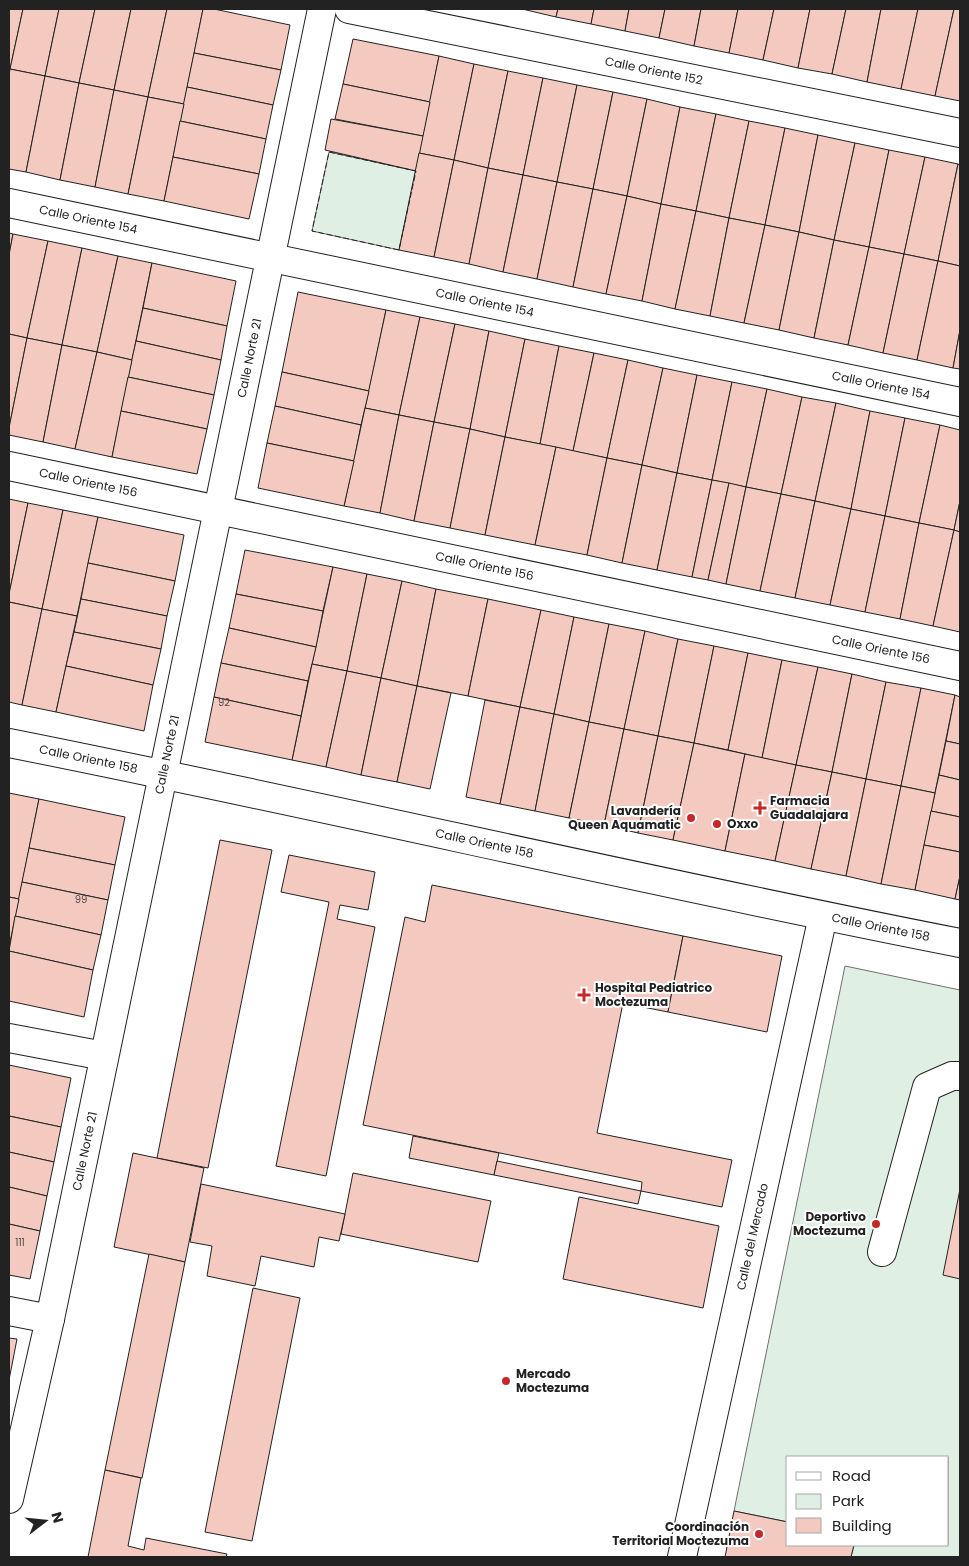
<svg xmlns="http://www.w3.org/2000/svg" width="969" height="1566" font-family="Poppins,sans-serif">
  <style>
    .green { fill: #e0efe3; stroke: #6f6f6f }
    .building { fill: #f3c9c0; stroke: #222 }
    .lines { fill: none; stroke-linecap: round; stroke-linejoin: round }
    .minor-casing { stroke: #222; stroke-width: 30 }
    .minor { stroke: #fff; stroke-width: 28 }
    .fence { stroke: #222; stroke-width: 1; stroke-dasharray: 6 2.5; stroke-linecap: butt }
    .poi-dot { fill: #c62828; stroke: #fff; stroke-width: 2 }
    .labels { text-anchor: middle; stroke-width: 4; stroke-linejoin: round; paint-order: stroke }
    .number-label { font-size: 10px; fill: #564c4a }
    .street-label { font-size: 12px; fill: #222; stroke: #fff }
    .poi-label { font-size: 12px; font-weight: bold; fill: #222; stroke: #fff; text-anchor: start }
  </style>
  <rect width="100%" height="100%" fill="#fff"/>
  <g class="green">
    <path d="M329,152L416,171L399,250L312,231Z"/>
    <path d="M845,966L960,990V1557H851L854,1545H948V1457H788V1522L734,1511Z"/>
  </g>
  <g class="building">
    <path d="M9,9H23L10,69H9Z"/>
    <path d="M23,9H59L45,76L10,69Z"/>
    <path d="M59,9H95L79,83L45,76Z"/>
    <path d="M95,9H131L114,90L79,83Z"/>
    <path d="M131,9H167L148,97L114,90Z"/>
    <path d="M167,9H203L184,104L148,97Z"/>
    <path d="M203,9H214L290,25L281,70L194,53Z"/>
    <path d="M522,9H558L556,17Z"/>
    <path d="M558,9H594L591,24L556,17Z"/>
    <path d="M594,9H629L625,31L591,24Z"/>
    <path d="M629,9H665L659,38L625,31Z"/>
    <path d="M665,9H701L694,46L659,38Z"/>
    <path d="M701,9H738L729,53L694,46Z"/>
    <path d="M738,9H774L763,60L729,53Z"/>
    <path d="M774,9H810L798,68L763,60Z"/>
    <path d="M810,9H846L832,74L798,68Z"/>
    <path d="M846,9H881L867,82L832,74Z"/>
    <path d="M881,9H918L901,89L867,82Z"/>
    <path d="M918,9H954L935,96L901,89Z"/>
    <path d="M954,9H960V101L935,96Z"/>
    <path d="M353,39L439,56L430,102L343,84Z"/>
    <path d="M194,53L281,70L273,105L187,87Z"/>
    <path d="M439,56L474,64L454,160L419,153Z"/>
    <path d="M474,64L508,71L488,168L454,160Z"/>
    <path d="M10,69L45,76L26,172L9,169V76Z"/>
    <path d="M508,71L543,78L523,175L488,168Z"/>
    <path d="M45,76L79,83L60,180L26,172Z"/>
    <path d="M543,78L577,85L557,182L523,175Z"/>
    <path d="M79,83L114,90L95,187L60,180Z"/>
    <path d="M343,84L430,102L423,136L335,119Z"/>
    <path d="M577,85L613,92L593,189L557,182Z"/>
    <path d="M187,87L273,105L266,139L180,121Z"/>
    <path d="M114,90L148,97L128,194L95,187Z"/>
    <path d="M613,92L647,99L627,196L593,189Z"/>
    <path d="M148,97L184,104L164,201L128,194Z"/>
    <path d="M647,99L680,107L661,204L627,196Z"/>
    <path d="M680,107L716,114L696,211L661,204Z"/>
    <path d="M716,114L749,121L729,218L696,211Z"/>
    <path d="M331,119L423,136L416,171L325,150Z"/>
    <path d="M180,121L266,139L259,174L173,157Z"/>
    <path d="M749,121L785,128L765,225L729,218Z"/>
    <path d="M785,128L818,135L799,232L765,225Z"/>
    <path d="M818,135L855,143L834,240L799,232Z"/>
    <path d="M855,143L889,150L869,247L834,240Z"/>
    <path d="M889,150L925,157L904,254L869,247Z"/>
    <path d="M419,153L454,160L434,257L399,250Z"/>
    <path d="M173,157L259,174L249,219L164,201Z"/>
    <path d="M925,157L958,164L938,261L904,254Z"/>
    <path d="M454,160L488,168L469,264L434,257Z"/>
    <path d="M958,164L960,165V266L938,261Z"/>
    <path d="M488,168L523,175L503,272L469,264Z"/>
    <path d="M523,175L557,182L537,279L503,272Z"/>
    <path d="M557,182L593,189L573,287L537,279Z"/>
    <path d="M593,189L627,196L606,294L573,287Z"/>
    <path d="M627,196L661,204L642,301L606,294Z"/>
    <path d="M661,204L696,211L675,309L642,301Z"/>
    <path d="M696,211L729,218L710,316L675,309Z"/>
    <path d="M729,218L765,225L744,323L710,316Z"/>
    <path d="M765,225L799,232L779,330L744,323Z"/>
    <path d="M799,232L834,240L814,338L779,330Z"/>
    <path d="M9,233L13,234L9,255Z"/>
    <path d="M13,234L48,241L27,338L9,334V255Z"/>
    <path d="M834,240L869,247L848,345L814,338Z"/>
    <path d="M48,241L82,248L62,345L27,338Z"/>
    <path d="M869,247L904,254L883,353L848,345Z"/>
    <path d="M82,248L118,256L97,352L62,345Z"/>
    <path d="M904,254L938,261L917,360L883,353Z"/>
    <path d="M118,256L152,263L132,360L97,352Z"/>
    <path d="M938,261L960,266V330L953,368L917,360Z"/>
    <path d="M152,263L236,281L227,326L143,308Z"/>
    <path d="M298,292L386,310L369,391L282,372Z"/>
    <path d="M143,308L227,326L221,360L136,341Z"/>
    <path d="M386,310L420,317L399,415L365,408Z"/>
    <path d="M420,317L455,324L434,422L399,415Z"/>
    <path d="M455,324L489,331L470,429L434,422Z"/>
    <path d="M960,330V369L953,368Z"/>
    <path d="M489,331L525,339L505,437L470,429Z"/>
    <path d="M9,334L27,338L9,428Z"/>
    <path d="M27,338L62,345L43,442L9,435V428Z"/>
    <path d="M525,339L559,346L540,444L505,437Z"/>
    <path d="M136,341L221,360L214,395L128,377Z"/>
    <path d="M62,345L97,352L75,449L43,442Z"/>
    <path d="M559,346L594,353L573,451L540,444Z"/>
    <path d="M97,352L132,360L112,457L75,449Z"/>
    <path d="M594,353L628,360L607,458L573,451Z"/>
    <path d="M628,360L663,368L642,465L607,458Z"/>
    <path d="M663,368L697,375L677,473L642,465Z"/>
    <path d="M282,372L369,391L361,425L275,406Z"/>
    <path d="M697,375L732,382L712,480L677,473Z"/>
    <path d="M128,377L214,395L207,429L121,411Z"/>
    <path d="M732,382L767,389L746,487L712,480Z"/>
    <path d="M767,389L802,397L781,494L746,487Z"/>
    <path d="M802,397L836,403L815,501L781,494Z"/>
    <path d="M836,403L870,411L851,509L815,501Z"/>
    <path d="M275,406L361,425L354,461L267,443Z"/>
    <path d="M365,408L399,415L380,513L344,506Z"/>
    <path d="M121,411L207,429L197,474L112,457Z"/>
    <path d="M870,411L905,418L885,516L851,509Z"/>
    <path d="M399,415L434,422L414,521L380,513Z"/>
    <path d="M905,418L940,425L919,523L885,516Z"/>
    <path d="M434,422L470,429L450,528L414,521Z"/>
    <path d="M940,425L960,430V501L954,530L919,523Z"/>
    <path d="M470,429L505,437L485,535L450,528Z"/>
    <path d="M505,437L556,447L535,545L485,535Z"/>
    <path d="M267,443L354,461L344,506L258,488Z"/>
    <path d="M556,447L607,458L587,555L535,545Z"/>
    <path d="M607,458L642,465L622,563L587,555Z"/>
    <path d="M642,465L677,473L657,570L622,563Z"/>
    <path d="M677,473L712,480L692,577L657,570Z"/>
    <path d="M712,480L729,483L708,580L692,577Z"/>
    <path d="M729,483L746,487L726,584L708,580Z"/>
    <path d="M746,487L781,494L760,591L726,584Z"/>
    <path d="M781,494L815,501L795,598L760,591Z"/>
    <path d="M9,499L28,503L9,594Z"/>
    <path d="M815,501L851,509L830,605L795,598Z"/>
    <path d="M960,501V532L954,530Z"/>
    <path d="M28,503L63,510L42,609L9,602V594Z"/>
    <path d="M851,509L885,516L865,612L830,605Z"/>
    <path d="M63,510L98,517L77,616L42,609Z"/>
    <path d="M885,516L919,523L900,619L865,612Z"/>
    <path d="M98,517L184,535L175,581L88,563Z"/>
    <path d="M919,523L954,530L933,626L900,619Z"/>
    <path d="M954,530L960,532V632L933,626Z"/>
    <path d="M245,550L333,567L323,611L236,594Z"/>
    <path d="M88,563L175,581L167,616L81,599Z"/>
    <path d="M333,567L367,574L347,671L312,664Z"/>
    <path d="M367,574L402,581L381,678L347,671Z"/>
    <path d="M402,581L436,589L417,686L381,678Z"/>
    <path d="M436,589L488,599L468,696L417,686Z"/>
    <path d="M236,594L323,611L316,647L229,628Z"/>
    <path d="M81,599L167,616L161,649L74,632Z"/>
    <path d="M488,599L541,610L520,707L468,696Z"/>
    <path d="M9,602L42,609L22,705L9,702Z"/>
    <path d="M42,609L77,616L56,712L22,705Z"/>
    <path d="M541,610L574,617L554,714L520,707Z"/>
    <path d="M574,617L609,624L589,722L554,714Z"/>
    <path d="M609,624L645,631L624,729L589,722Z"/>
    <path d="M229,628L316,647L308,681L221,663Z"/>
    <path d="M645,631L678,639L658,736L624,729Z"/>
    <path d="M74,632L161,649L153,685L66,666Z"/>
    <path d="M678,639L714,646L694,743L658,736Z"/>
    <path d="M714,646L748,653L728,750L694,743Z"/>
    <path d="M748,653L782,660L762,758L728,750Z"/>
    <path d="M782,660L818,667L796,765L762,758Z"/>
    <path d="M221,663L308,681L301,716L214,697Z"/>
    <path d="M312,664L347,671L326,767L292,760Z"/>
    <path d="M66,666L153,685L144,731L56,712Z"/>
    <path d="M818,667L852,674L832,772L796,765Z"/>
    <path d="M347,671L381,678L361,775L326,767Z"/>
    <path d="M852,674L886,682L866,779L832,772Z"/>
    <path d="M381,678L417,686L397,782L361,775Z"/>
    <path d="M886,682L921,688L901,786L866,779Z"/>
    <path d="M417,686L451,693L430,789L397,782Z"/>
    <path d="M921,688L955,695L935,793L901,786Z"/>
    <path d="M955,695L960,697V744L946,741Z"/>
    <path d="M214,697L301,716L292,760L205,742Z"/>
    <path d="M485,700L520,707L500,804L466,797Z"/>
    <path d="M520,707L554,714L535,811L500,804Z"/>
    <path d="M554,714L589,722L569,818L535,811Z"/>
    <path d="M589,722L624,729L604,825L569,818Z"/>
    <path d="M624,729L658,736L638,833L604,825Z"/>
    <path d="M658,736L694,743L673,840L638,833Z"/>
    <path d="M946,741L960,744V780L939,775Z"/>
    <path d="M694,743L745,754L725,851L673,840Z"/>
    <path d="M745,754L796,765L775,861L725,851Z"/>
    <path d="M796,765L832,772L811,869L775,861Z"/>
    <path d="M832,772L866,779L846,876L811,869Z"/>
    <path d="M939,775L960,780V817L931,811Z"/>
    <path d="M866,779L901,786L881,884L846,876Z"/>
    <path d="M901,786L935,793L915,890L881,884Z"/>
    <path d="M9,793L39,799L19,899L9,897Z"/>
    <path d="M39,799L125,817L115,865L29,848Z"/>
    <path d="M931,811L960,817V852L924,845Z"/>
    <path d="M220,840L272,850L208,1168L157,1158Z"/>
    <path d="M924,845L960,852V876L955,899L915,890Z"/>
    <path d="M29,848L115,865L108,900L22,882Z"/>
    <path d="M289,855L375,872L368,910L340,905L337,919L375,927L326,1176L276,1166L329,902L281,892Z"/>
    <path d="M960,876V900L955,899Z"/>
    <path d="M22,882L108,900L101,935L15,916Z"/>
    <path d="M432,885L683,936L668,1012L623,1003L597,1133L732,1160L722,1207L641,1191L642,1182L363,1125L405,917L425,922Z"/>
    <path d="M9,897L19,899L9,947Z"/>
    <path d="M15,916L101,935L93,970L9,951Z"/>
    <path d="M683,936L782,956L767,1032L668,1012Z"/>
    <path d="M9,951L93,970L84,1017L9,1001Z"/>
    <path d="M9,1065L71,1078L61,1127L9,1116Z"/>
    <path d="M9,1116L61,1127L54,1162L9,1152Z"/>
    <path d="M413,1136L499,1153L494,1175L409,1158Z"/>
    <path d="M9,1152L54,1162L47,1196L9,1187Z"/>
    <path d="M133,1153L204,1168L185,1262L114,1247Z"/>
    <path d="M497,1161L641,1191L638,1204L494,1175Z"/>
    <path d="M353,1173L491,1201L478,1262L341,1234Z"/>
    <path d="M201,1184L345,1214L339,1241L319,1237L314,1267L261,1256L255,1286L207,1276L212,1246L190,1242Z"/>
    <path d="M9,1187L47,1196L40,1231L9,1224Z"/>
    <path d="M960,1189V1279L943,1275Z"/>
    <path d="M579,1197L719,1226L703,1308L563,1279Z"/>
    <path d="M9,1224L40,1231L30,1279L9,1275Z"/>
    <path d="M149,1254L185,1262L142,1478L105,1470Z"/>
    <path d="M253,1288L300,1298L252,1541L205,1532Z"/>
    <path d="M9,1338L17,1339L9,1380Z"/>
    <path d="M105,1470L141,1478L128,1546L144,1550L146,1538L227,1554L226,1557H88Z"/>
    <path d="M734,1511L788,1522V1545H854L851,1557H725Z"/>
  </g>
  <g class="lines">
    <g class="minor-casing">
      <g id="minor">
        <path id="s1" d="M349,9L960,133"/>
        <path id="s2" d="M9,203L960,402"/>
        <path id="s3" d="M9,466L960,666"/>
        <path id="s4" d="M9,743C327,806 642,881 960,943"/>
        <path d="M9,1038L104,1056"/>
        <path d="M882,1252L927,1087L952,1076H960"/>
        <path d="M9,1311L50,1319"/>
        <path id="s5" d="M9,1499L50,1319L322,9"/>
        <path id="s6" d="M682,1557L823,916"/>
      </g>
    </g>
    <use href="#minor" class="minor"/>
    <path class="fence" d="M329,152L416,171L399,250L312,231Z"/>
  </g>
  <g class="poi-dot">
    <path d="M757.5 800.5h5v5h5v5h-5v5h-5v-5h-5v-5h5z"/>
    <circle cx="691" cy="818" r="5"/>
    <circle cx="717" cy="824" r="5"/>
    <path d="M581.5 987.5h5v5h5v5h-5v5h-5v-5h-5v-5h5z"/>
    <circle cx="876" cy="1224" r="5"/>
    <circle cx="506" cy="1381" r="5"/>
    <circle cx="759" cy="1534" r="5"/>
  </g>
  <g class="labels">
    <g class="number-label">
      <text x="224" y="706">92</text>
      <text x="81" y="903">99</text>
      <text x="20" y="1246">111</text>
    </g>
    <g class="street-label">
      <text dy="4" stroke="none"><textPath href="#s1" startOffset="311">Calle Oriente 152</textPath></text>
      <text dy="4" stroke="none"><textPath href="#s2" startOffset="81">Calle Oriente 154</textPath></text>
      <text dy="4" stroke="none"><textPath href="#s2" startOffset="486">Calle Oriente 154</textPath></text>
      <text dy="4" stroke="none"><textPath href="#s5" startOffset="1166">Calle Norte 21</textPath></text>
      <text dy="4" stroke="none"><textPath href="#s2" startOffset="891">Calle Oriente 154</textPath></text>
      <text dy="4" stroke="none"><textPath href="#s3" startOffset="81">Calle Oriente 156</textPath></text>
      <text dy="4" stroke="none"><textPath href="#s3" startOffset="486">Calle Oriente 156</textPath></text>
      <text dy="4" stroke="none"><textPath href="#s3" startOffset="891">Calle Oriente 156</textPath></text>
      <text dy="4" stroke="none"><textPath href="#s5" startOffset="761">Calle Norte 21</textPath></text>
      <text dy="4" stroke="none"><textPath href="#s4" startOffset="81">Calle Oriente 158</textPath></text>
      <text dy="4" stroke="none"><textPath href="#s4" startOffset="486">Calle Oriente 158</textPath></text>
      <text dy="4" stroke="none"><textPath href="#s4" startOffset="891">Calle Oriente 158</textPath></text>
      <text dy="4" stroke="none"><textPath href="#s5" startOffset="356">Calle Norte 21</textPath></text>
      <text dy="4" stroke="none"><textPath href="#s6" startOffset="328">Calle del Mercado</textPath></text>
    </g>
    <g class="poi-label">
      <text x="770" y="805">Farmacia<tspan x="770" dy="14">Guadalajara</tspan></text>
      <text x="681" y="815" text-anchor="end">Lavandería<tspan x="681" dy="14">Queen Aquamatic</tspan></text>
      <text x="727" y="828">Oxxo</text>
      <text x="595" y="992">Hospital Pediatrico<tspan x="595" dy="14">Moctezuma</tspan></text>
      <text x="866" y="1221" text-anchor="end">Deportivo<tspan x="866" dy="14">Moctezuma</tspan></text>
      <text x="516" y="1378">Mercado<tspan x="516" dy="14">Moctezuma</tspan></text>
      <text x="749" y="1531" text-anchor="end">Coordinación<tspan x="749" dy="14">Territorial Moctezuma</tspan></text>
    </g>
  </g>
  <rect width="969" height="1566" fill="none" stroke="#222222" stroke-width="20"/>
  <rect x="786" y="1456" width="162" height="90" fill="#ffffff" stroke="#a7a7a7"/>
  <rect x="796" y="1472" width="25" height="8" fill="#ffffff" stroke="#a7a7a7"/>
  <text x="832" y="1481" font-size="15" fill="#222222">Road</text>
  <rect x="796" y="1494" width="25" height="15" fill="#e0efe3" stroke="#a7a7a7"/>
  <text x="832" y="1506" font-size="15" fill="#222222">Park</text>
  <rect x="796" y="1518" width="25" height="15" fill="#f3c9c0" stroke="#a7a7a7"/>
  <text x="832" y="1531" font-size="15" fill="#222222">Building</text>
  <g transform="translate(45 1521) rotate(74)" stroke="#ffffff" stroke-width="4" paint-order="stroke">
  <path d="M0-4L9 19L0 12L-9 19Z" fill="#222222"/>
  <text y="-8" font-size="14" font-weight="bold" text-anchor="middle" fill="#222222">N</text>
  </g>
</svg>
